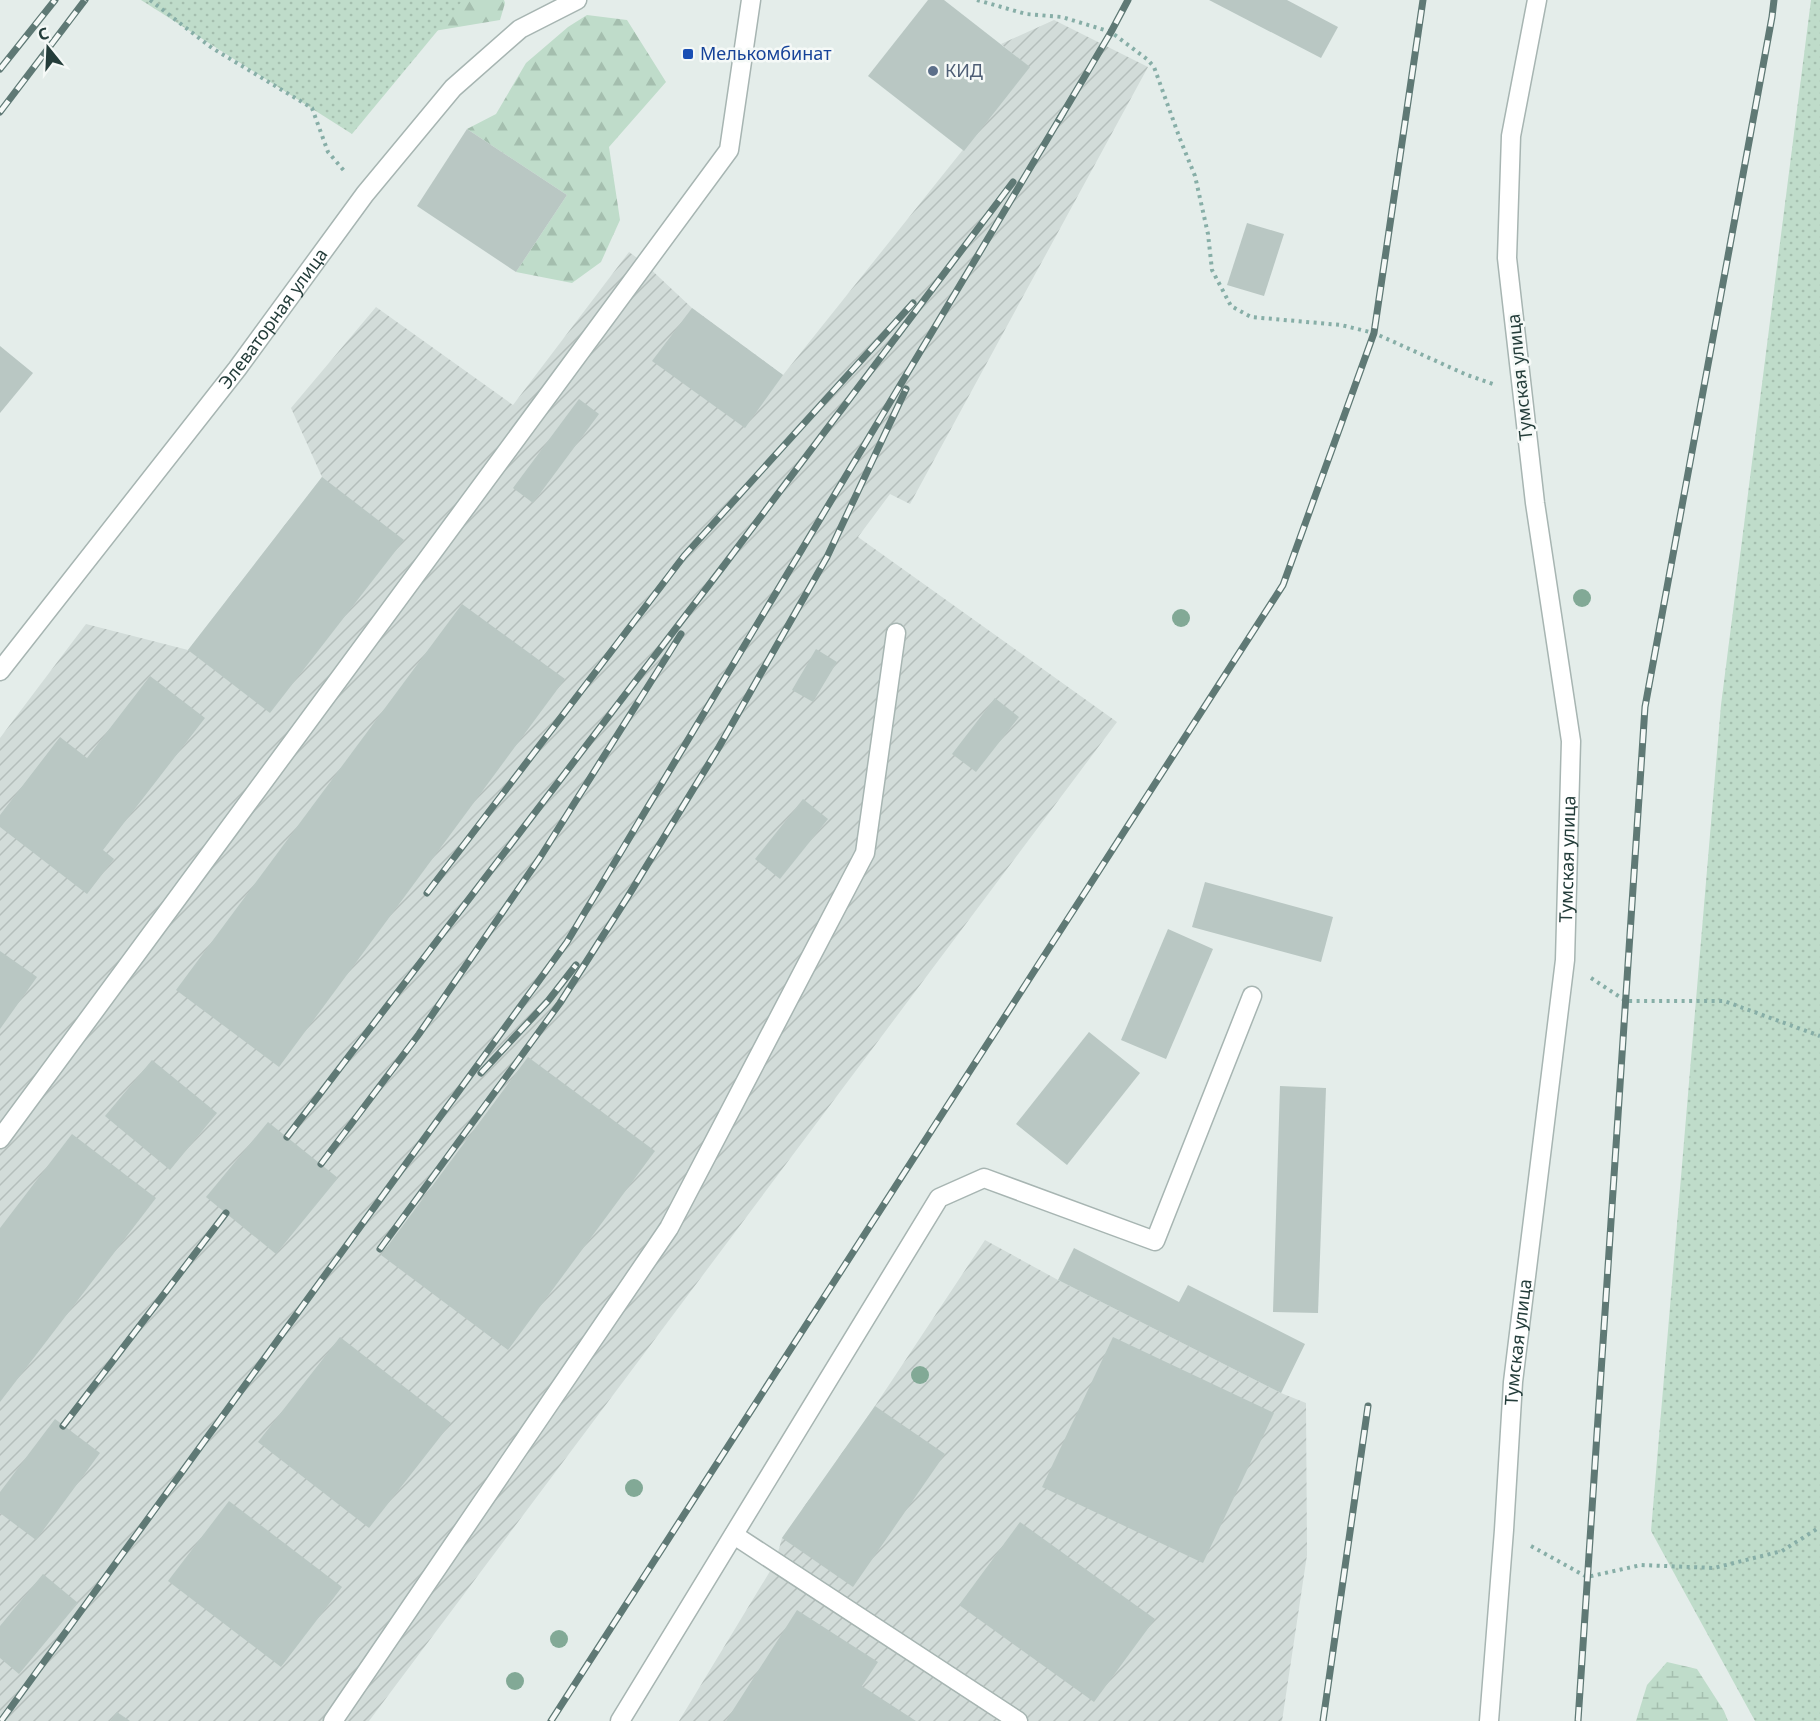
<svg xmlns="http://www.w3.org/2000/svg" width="1820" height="1721" font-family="'Noto Sans',sans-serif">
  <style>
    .industrial { fill: url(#industrial-furrows) }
    .forest { fill: url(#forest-firs) }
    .wetland { fill: url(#wetland-marsh) }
    .park { fill: url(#park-dots) }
    .building { fill: #b9c7c3 }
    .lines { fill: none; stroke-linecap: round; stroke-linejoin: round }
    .service-casing { stroke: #a7b5b2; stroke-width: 21 }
    .minor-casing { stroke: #a7b5b2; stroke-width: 21 }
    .path { stroke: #87aea7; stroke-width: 4; stroke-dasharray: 3 4.5; stroke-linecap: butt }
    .service { stroke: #fff; stroke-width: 18 }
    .minor { stroke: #fff; stroke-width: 18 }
    .rail-casing { stroke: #5f7975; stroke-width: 7 }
    .rail { stroke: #f5f9f7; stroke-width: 4.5; stroke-dasharray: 14; stroke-linecap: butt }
    .tree { fill: #82a996 }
    .transit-dot { fill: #1a4fb4; stroke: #f5f9f7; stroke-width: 2 }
    .service-dot { fill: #5c6f8a; stroke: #f5f9f7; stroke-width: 2 }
    .labels { text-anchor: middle; stroke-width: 5; stroke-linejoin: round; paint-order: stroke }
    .transit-label { font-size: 18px; fill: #164399; stroke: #f5f9f7; text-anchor: start }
    .service-label { font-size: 18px; fill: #4e5e75; stroke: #f5f9f7; text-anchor: start }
    .street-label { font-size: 18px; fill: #243d3a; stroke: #f5f9f7 }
  </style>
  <defs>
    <pattern id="industrial-furrows" width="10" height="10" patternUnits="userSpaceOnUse" patternTransform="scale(1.5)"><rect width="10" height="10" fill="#d2dcd9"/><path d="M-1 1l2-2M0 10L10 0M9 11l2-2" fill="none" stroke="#b4bebb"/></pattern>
    <pattern id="forest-firs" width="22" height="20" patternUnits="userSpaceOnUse" patternTransform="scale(1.5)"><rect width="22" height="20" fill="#bfdcca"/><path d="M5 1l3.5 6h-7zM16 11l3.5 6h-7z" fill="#a4beae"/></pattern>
    <pattern id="wetland-marsh" width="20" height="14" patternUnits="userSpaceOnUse" patternTransform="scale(1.5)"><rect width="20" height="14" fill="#bfdcca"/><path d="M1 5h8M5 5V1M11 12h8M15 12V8" fill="none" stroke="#a4beae"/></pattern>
    <pattern id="park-dots" width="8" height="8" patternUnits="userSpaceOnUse" patternTransform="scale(1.5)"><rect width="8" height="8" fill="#bfdcca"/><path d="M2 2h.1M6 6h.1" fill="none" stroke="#a4beae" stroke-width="1.8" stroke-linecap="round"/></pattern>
  </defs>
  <rect width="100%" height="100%" fill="#e4edea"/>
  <g class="industrial">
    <path d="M1054,20L1148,67L910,504L890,494L858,537L1117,722L369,1721H0V738L86,624L188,650L322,477L291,408L376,307L513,405L629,252L644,263L692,308L783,375L1029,67L1001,44Z"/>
    <path d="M985,1240L1058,1280L1281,1393L1306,1403L1307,1555L1282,1721H679L775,1563L782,1538L875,1406Z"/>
  </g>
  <g class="forest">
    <path d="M415,0H504L505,3L500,20L434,31Z"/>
    <path d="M587,15L627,20L666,82L609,147L620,220L601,262L572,283L516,272L567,195L467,129L496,114L526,63L568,27Z"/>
  </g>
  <path class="wetland" d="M1667,1662L1697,1669L1724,1711L1728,1721H1636L1647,1685Z"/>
  <g class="park">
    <path d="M141,0H463L352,134Z"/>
    <path d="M1811,0H1820V1721H1755L1651,1531L1721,705Z"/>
  </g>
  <g class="building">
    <path d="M928,0H944L1030,67L964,151L868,76Z"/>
    <path d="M1209,0H1287L1338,27L1321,58Z"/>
    <path d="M467,129L567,195L516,272L417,206Z"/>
    <path d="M1247,223L1284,234L1264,296L1227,285Z"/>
    <path d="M692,308L783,375L745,428L652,361Z"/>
    <path d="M0,346L33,373L0,413Z"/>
    <path d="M579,399L599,414L533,503L513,488Z"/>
    <path d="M322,477L404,540L270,713L188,650Z"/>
    <path d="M462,604L565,679L279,1067L176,990Z"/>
    <path d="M816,649L837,662L813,702L792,690Z"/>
    <path d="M150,676L205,718L103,850L114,859L87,894L0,827V815L60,737L87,758Z"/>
    <path d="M995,698L1019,717L976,772L952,754Z"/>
    <path d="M803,799L828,819L780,879L755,859Z"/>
    <path d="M1205,882L1333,917L1321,962L1192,927Z"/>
    <path d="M1168,929L1213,949L1166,1059L1121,1040Z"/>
    <path d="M0,951L37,977L0,1029Z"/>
    <path d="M1089,1032L1140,1073L1067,1165L1016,1124Z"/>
    <path d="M528,1057L655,1151L508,1350L381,1255Z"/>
    <path d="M152,1060L217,1113L170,1170L105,1116Z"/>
    <path d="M1280,1086L1326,1088L1318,1313L1273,1312Z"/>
    <path d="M268,1122L338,1178L276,1254L206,1197Z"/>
    <path d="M72,1134L156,1198L0,1402V1228Z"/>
    <path d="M1074,1248L1179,1302L1188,1285L1305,1344L1281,1393L1058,1280Z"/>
    <path d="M340,1337L451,1423L369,1528L258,1442Z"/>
    <path d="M1113,1337L1274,1413L1203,1563L1042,1487Z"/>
    <path d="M875,1406L945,1454L853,1587L782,1538Z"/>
    <path d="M55,1419L100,1453L36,1540L0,1513V1492Z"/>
    <path d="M229,1501L342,1587L281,1667L168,1581Z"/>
    <path d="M1020,1522L1155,1619L1094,1702L959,1605Z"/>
    <path d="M43,1574L78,1603L19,1674L0,1658V1626Z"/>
    <path d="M797,1610L878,1662L862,1686L916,1721H726Z"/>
    <path d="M117,1712L130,1721H110Z"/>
  </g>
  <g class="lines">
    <g class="service-casing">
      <g id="service">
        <path d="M0,1139L729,150L751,0"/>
        <path d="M734,1535L1018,1721"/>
        <path d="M333,1721L669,1228L865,853L896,633"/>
        <path d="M620,1721L939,1198L984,1178L1155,1241L1252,996"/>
        <path id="s1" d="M1489,1721L1504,1530L1513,1382L1565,960L1571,741L1535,503L1507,258L1511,136L1537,0"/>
      </g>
    </g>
    <g class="minor-casing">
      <g id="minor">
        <path id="s2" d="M0,671L237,369L365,194L453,88L520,29L577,0"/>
      </g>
    </g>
    <g class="path">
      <path d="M150,0L212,48L312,108L328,152L346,173"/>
      <path d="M977,0L1026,14L1062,17L1111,32L1148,60L1154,67L1180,139L1195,176L1208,234L1212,270L1231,306L1251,317L1341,325L1374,333L1467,375L1493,384"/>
      <path d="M1591,978L1626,1001H1724L1820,1036"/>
      <path d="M1531,1546L1587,1577L1641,1565L1714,1568L1782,1551L1820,1527"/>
    </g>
    <use href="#service" class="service"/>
    <use href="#minor" class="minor"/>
    <g class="rail-casing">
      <g id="rail">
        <path d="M0,69L55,0"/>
        <path d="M0,112L85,0"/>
        <path d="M1059,120L1111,32L1128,0"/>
        <path d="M427,893L684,556L913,303"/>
        <path d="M481,1073L548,1001L576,965"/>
        <path d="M287,1137L725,564L1013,182"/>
        <path d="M321,1164L419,1034L541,856L681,634"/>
        <path d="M380,1249L560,1003L627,898L719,747L827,557L906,389"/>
        <path d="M63,1426L226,1213"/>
        <path d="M1,1721L567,942L1063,113"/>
        <path d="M551,1721L1283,585L1374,333L1423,0"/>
        <path d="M1323,1721L1368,1406"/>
        <path d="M1578,1721L1645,707L1772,17L1774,0"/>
      </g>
    </g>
    <use href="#rail" class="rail"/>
  </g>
  <g class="tree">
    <circle cx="1582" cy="598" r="9"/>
    <circle cx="1181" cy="618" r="9"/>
    <circle cx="920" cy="1375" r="9"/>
    <circle cx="634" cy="1488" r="9"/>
    <circle cx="559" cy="1639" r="9"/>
    <circle cx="515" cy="1681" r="9"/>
  </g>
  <rect class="transit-dot" x="682" y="48" width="12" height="12" rx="3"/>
  <circle class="service-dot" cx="933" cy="71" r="6"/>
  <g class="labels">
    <g class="transit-label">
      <text x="700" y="60">Мелькомбинат</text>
    </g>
    <g class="service-label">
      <text x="945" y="77">КИД</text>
    </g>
    <g class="street-label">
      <text dy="6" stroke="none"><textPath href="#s2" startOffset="446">Элеваторная улица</textPath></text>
      <text transform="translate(1520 377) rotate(-96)" y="6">Тумская улица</text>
      <text dy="6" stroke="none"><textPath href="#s1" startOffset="866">Тумская улица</textPath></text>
      <text dy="6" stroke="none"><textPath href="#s1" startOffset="380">Тумская улица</textPath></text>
    </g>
  </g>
  <g transform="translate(48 48) rotate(342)" stroke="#f5f9f7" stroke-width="4.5" paint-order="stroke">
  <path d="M0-4.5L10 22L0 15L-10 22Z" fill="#243d3a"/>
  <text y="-9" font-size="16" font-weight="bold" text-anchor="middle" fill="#243d3a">С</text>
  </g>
</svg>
